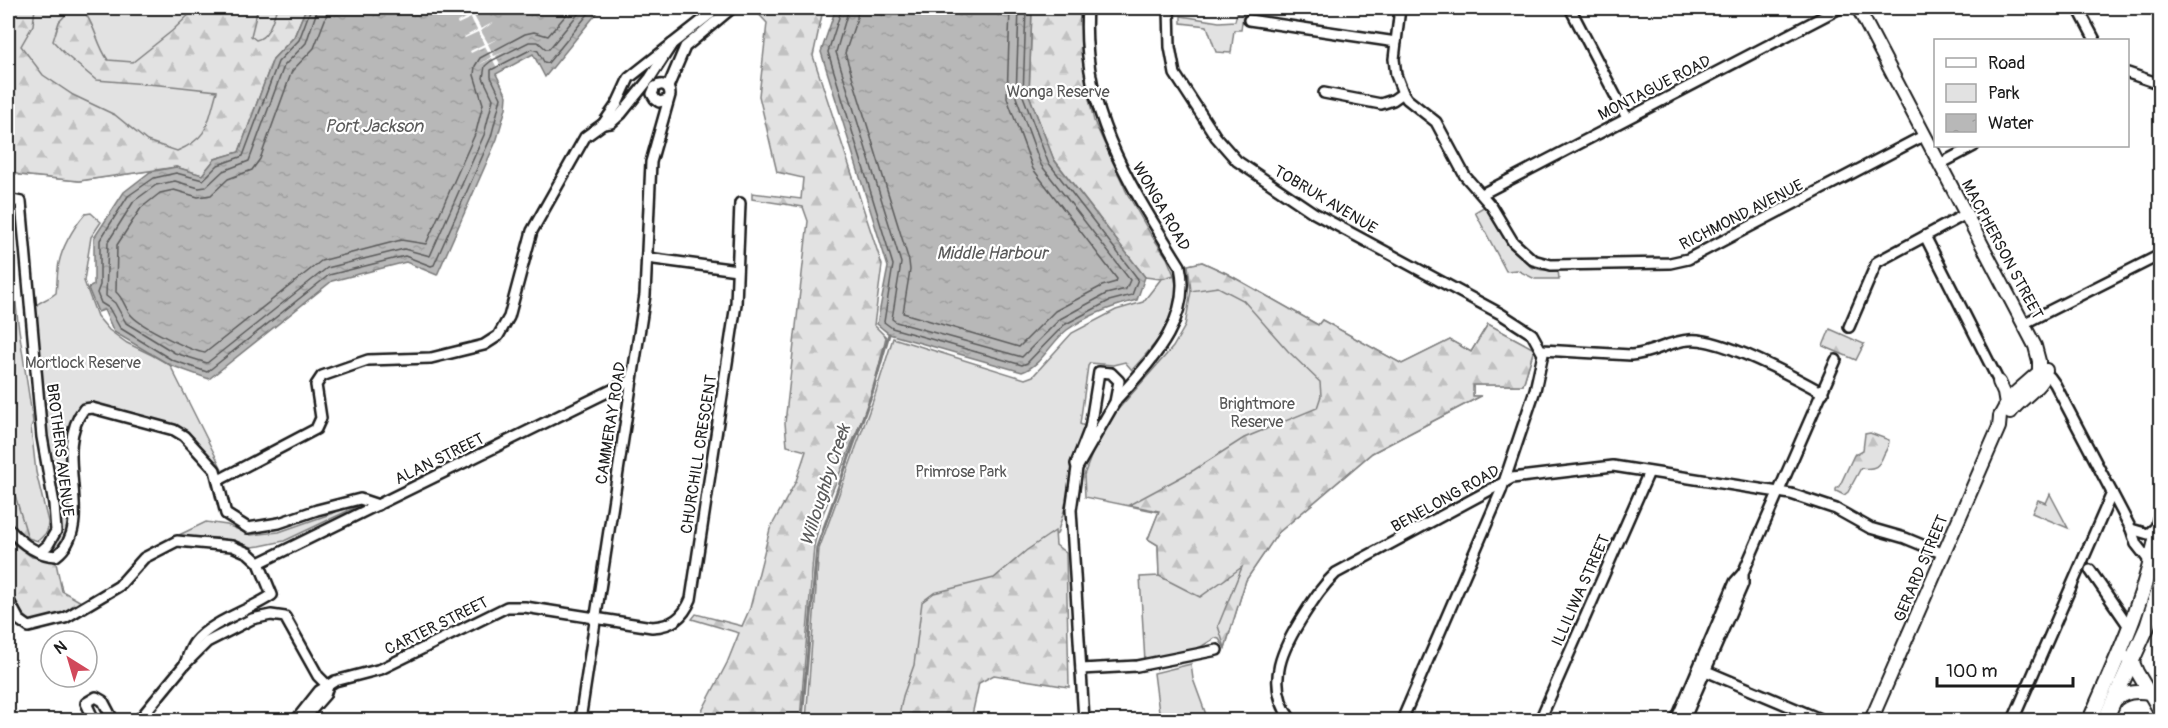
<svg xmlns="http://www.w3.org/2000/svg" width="2168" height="728" font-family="Pangolin,sans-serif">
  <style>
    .green { fill: #e2e2e2; stroke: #7f7f7f; stroke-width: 1.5 }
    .forest { fill: url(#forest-firs); stroke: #7f7f7f; stroke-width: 1.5 }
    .water { fill: url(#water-ripples); stroke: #7a7a7a; stroke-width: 1.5 }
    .pier { fill: #fff }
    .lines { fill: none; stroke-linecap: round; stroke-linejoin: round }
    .shore { stroke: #5a5a5a; stroke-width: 1.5 }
    .stream { stroke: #7a7a7a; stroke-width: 3 }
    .minor-casing { stroke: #1c1c1c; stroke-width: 14 }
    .major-casing { stroke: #1c1c1c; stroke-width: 16 }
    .highway-casing { stroke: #1c1c1c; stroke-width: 18 }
    .minor { stroke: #fff; stroke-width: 9 }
    .major { stroke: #fff; stroke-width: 12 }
    .highway { stroke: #fff; stroke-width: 14 }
    .labels { text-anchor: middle; stroke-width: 4.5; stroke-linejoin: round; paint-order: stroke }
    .street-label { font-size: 16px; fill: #1c1c1c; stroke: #fff }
    .park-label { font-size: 16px; fill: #575757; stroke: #fff }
    .water-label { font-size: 18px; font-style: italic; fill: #5a5a5a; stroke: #fff }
  </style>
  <defs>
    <pattern id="forest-firs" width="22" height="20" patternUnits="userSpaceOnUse" patternTransform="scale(1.5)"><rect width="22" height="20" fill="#e2e2e2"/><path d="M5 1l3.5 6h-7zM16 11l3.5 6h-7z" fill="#c1c1c1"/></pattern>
    <pattern id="water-ripples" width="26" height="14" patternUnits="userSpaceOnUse" patternTransform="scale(1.5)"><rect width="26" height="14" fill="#b8b8b8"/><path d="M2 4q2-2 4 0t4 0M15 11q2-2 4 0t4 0" fill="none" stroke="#9e9e9e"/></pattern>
  </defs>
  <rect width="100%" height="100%" fill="#fff"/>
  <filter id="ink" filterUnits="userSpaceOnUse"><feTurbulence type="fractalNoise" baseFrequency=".0167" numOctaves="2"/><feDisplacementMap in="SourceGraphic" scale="12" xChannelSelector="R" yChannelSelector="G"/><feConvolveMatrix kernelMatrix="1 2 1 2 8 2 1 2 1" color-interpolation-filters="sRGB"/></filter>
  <g filter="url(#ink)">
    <g class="green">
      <path d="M8,8H306L294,37L273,59L239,152L215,159L202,175L176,167L79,181L20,175L8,166Z"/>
      <path d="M1237,13L1243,14L1241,30H1234L1231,53L1216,52L1207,26L1181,23V16L1219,22L1235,21Z"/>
      <path d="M1485,206L1507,241L1531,267L1542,270H1558L1559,279H1535L1517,270L1506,271L1475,212Z"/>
      <path d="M91,213L101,222L91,237L84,281L97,316L109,330L127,343L152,355L170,365L223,471L182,430L96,405H82C53,430 69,498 67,532L64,543L55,552L50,551L57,539L41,373C42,350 33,328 35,306C42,300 49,299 56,293C57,285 57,277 58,269C60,250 73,228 85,214Z"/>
      <path d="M8,253L11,259L18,323L33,422L31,427L36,472L48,522L47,532L38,541L28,538L25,531L8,472Z"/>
      <path d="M1202,262L1226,273L1318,325L1322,320L1402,364L1450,340L1471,352L1488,324L1534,349L1523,385H1473V396H1481L1372,453L1278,533L1246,580L1225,648L1219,639L1215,638L1194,651L1145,662L1140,577L1159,576L1158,545L1148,539L1159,512L1085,497L1084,475L1097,441L1114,414L1173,347L1185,326L1191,291L1188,265Z"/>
      <path d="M1174,275C1186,314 1156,343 1132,370L1125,362L1113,365L1090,363L1088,366L1080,424L1089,428L1057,534L1029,553L996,581L923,620L905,720H806L819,549L875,395L893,338L1025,379L1033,376L1072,333L1116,310L1143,302L1161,279Z"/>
      <path d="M2050,494L2068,528L2032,513L2038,500L2046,503Z"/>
      <path d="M353,506L356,507L284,541L260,546L252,547L220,538L177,536L206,522L227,525L251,535L279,532Z"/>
      <path d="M1191,664L1193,679L1208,720H1160L1154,673Z"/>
    </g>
    <g class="forest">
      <path d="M8,8H35L33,25L21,46L43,75L73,95L115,115L147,141L177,151C210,137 207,124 217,91L172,86L96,80L66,55L53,41L59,22L72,8H92L87,16C96,30 98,46 108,60L133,62L172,31L196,8H258L251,36L256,40C269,38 273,18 277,8H306L294,37L273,59L239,152L215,159L202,175L176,167L79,181L20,175L8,171Z"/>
      <path d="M753,8H817L823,10L813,56L882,265L874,325L886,337L873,392L820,521L814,546L800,720H704L701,713L727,663L739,633L692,619L696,614L742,626L750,608L770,529L796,481L806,451L787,446L785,423L808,221L803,207L752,199V193L801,199L803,178L777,172L759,96L767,23Z"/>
      <path d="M1032,8H1080L1086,86L1094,121L1127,193L1150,233L1167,258L1174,275L1161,279L1145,277L1053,158L1029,95Z"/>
      <path d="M1202,262L1226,273L1318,325L1322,320L1402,364L1450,340L1471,352L1488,324L1534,349L1523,385H1473V396H1481L1372,453L1278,533L1246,580L1225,648L1218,626L1242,567L1200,597L1159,576L1158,545L1148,539L1159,511L1129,505L1194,470L1244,438L1317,408L1321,396L1320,382L1288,351L1243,300L1218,287L1191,291L1188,265Z"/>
      <path d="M1830,329L1864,344L1856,360L1823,346Z"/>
      <path d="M1870,433L1889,440C1889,446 1887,449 1884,454C1879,467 1875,470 1861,468L1848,492L1844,495L1836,491V489L1840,485L1854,455L1863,450L1865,434Z"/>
      <path d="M8,472L28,538L24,539L8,521Z"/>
      <path d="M1055,531L1056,545L1066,553L1069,687L994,675L979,683L971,720H898L903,696L914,665L922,602L934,593L994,578L1027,550Z"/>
      <path d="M8,540L32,557L52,560L56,563L62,591L83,603C69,610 51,623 36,622C25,622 10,597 8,587C5,573 8,555 8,540Z"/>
    </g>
    <g class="water">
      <path d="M306,8H601L545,77L533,54L496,74L507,96L506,108L497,139L437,275L406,262L332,281L209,379L170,365L114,332L104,310L98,312L88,288L94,285V238L124,192L150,172L176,167L202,175L215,159L239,152L273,59L294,37Z"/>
      <path d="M836,8H1032L1029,95L1054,160L1145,277L1137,300C1113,306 1088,315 1067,330C1051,342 1042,365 1022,372L889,334L877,324L888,267L821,52Z"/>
    </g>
    <path class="pier" d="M467,8H469L473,15L487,8L474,16L481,29L494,22L481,31L488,43L499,38L488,44L494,56L507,51L496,56L501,66L497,68L492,58L479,65L491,57L485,46L471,53L470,51L484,44L478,32L465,38L464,37L477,30L471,18L458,24L457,22L470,16Z"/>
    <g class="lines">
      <g class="shore">
        <path d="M311,8L299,40L278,62L243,156L218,165L203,180L176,173L154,178L128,196L100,240V285L97,293L101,303L109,308L120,328L172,360L207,372L329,275L405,256L431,266L434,265L491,137L501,98L491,77V70L532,49L538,51L544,62L548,63L593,8"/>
        <path d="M318,8L306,43L284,66L249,161L223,171L206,187L199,188L175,181L156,185L134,201L108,242L106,296L115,303L126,323L175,353L207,363L327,268L404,249L430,256L484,135L493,99L483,78L485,66L491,61L529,42H538L546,49H549L583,8"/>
        <path d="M327,8L326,17L314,48L292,71L260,159L252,170L228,179L211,195L198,197L174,190L160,193L141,208L117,245L116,292C124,299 125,309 132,316C142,327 191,351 205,353L321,261L401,240L426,244L476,132L483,104L474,75L475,66L480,58L525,34L534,32L548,36L572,8"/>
        <path d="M842,8L828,52L893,265L884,322L892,328L1022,365L1027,363L1064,325L1109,301L1132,295L1138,279L1048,162L1023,96L1026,8"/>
        <path d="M849,8L836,52L901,263L892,319L896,322L1022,357L1060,319L1106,294L1126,289L1130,280L1041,165L1016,97L1019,8"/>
        <path d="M858,8L857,18L845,53L909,261L910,270L903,313L1019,347L1055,311L1102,286L1116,282L1117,279L1033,169L1007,98L1010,8"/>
      </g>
      <path class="stream" d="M802,720L817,547L873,390L889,334"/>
      <g class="minor-casing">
        <g id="minor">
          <path d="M1087,8C1080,109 1129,184 1180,266C1192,321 1150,362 1116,400"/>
          <path d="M1169,8L1170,47L1175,74L1216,137L1237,161L1314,213L1501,314L1532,334L1543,354L1535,390L1501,491L1402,720"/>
          <path d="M1400,8L1394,59L1396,75L1403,93L1407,99L1436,122L1465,176L1492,207L1513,242L1533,260L1551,265L1670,263L1688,259L1925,135"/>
          <path d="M1570,8L1627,118"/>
          <path d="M2078,8L2095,40"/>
          <path d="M1249,20L1396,42"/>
          <path d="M2128,73L2160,84"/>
          <path d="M668,87L685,47L732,8"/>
          <path d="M1324,93L1381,104L1393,100L1403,93"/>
          <path d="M603,124L611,123L621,114L650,78L672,44L718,8"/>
          <path d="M1940,164L1974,146"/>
          <path d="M1482,194L1840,8"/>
          <path d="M8,199L21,202L42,437L54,504L56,531L48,545L40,552"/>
          <path d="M1925,236L1999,382"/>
          <path d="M647,258L737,270"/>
          <path d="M2023,324L2160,255"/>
          <path d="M1849,327L1877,262L1966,214"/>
          <path d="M1542,350L1631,355C1652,354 1669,341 1689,340C1721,337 1794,377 1823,393"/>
          <path d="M2045,375L2050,377L2055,384L2131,529L2136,544L2147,558L2150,566"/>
          <path d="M1077,468L1115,402L1119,381L1111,373L1099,372L1090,428L1076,464L1077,468L1071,510L1084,720"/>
          <path d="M219,480L316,429L321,418L316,385L322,376L368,360L431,358L484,345L498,336L509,317L532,231L585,137L603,124L617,104L629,78L672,44"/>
          <path d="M8,528C20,542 36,555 56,556C98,524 50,452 84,409L92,408L174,430L184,436L215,470L226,514L248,528L279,523L317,510L360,499L378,505"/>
          <path d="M2131,529L2148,534L2160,524"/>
          <path d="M259,563L632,380"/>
          <path d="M2090,570L2130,628"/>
          <path d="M8,599L19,620L29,627L65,618L119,586L144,558L177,541L232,546L248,553L259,563L272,595C249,611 212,621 195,642C190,648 188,656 185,664"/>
          <path d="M1081,669L1137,666L1217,650"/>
          <path d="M1706,671L1822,720"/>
          <path d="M94,720L86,703L96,697L103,701L113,720"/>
          <path d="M139,720L185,664L207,642L252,619L271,615L285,617L318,676L328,686"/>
          <path d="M296,720L319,691L335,681L381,669L507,607H525L652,627C672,626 683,618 691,599L736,304L740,203"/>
          <path d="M303,720L325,695L328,686"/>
          <path d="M580,720L645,295L651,162L670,95C670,86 663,82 655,87L652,94L655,99L659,102L667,100"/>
          <path d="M1291,720C1264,683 1283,647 1305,613C1314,599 1323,585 1336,573L1512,478L1613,466L1791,494L1836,509L1870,528L1905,538L1944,554"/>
          <path d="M1540,720L1649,472"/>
          <path d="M1676,720L1735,582L1743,573L1836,360"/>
          <path d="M1684,720L1743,584V573"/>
          <path d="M2013,720L2112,493"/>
        </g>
      </g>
      <g class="major-casing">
        <g id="major">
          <path d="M1858,8L2035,346L2039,361V372L2015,393L2006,405L2000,416L1999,427L1871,720"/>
          <path d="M1999,382L2004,393L2006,405"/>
          <path d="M2010,413C2021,397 2043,388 2046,370"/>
          <path d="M2119,654L2132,660L2137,672L2160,711"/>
          <path d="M2113,702C2126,691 2135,691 2150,693"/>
        </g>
      </g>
      <g class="highway-casing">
        <g id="highway">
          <path d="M2090,720C2120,653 2148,592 2160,519"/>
          <path d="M2105,720L2147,627L2160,586"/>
        </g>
      </g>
      <use href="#minor" class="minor"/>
      <use href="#major" class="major"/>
      <use href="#highway" class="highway"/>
    </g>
  </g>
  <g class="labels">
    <g class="street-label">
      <text transform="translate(1654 87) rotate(-27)" y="6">MONTAGUE ROAD</text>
      <text transform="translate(1326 199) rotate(31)" y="6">TOBRUK AVENUE</text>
      <text transform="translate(1162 206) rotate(60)" y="6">WONGA ROAD</text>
      <text transform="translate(1741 214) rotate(-27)" y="6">RICHMOND AVENUE</text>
      <text transform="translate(2003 249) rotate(62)" y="6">MACPHERSON STREET</text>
      <text transform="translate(610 423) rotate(-81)" y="6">CAMMERAY ROAD</text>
      <text transform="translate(61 450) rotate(83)" y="6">BROTHERS AVENUE</text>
      <text transform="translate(698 454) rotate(-81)" y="6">CHURCHILL CRESCENT</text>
      <text transform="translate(439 458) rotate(-26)" y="6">ALAN STREET</text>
      <text transform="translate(1445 498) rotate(-29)" y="6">BENELONG ROAD</text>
      <text transform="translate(1920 568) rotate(-67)" y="6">GERARD STREET</text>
      <text transform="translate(1580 590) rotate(-66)" y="6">ILLILIWA STREET</text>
      <text transform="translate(436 625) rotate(-26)" y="6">CARTER STREET</text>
    </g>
    <g class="park-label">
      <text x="1058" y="97">Wonga Reserve</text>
      <text x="83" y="368">Mortlock Reserve</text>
      <text x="1257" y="409">Brightmore<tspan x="1257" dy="18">Reserve</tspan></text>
      <text x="961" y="477">Primrose Park</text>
    </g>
    <g class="water-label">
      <text x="374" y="132">Port Jackson</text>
      <text x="992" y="259">Middle Harbour</text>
      <text transform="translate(825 485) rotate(-72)" y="6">Willoughby Creek</text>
    </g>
  </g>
  <rect width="2168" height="728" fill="none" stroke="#fff" stroke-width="30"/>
  <rect x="15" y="15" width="2138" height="698" fill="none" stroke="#1c1c1c" stroke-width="2" filter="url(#ink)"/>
  <rect x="1934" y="39" width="195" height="108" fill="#ffffff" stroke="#a4a4a4" stroke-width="1.5"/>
  <rect x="1946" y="58" width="30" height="9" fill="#ffffff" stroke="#a4a4a4" stroke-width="1.5"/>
  <text x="1988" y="69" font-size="18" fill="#1c1c1c">Road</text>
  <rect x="1946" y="84" width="30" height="18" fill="#e2e2e2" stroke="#a4a4a4" stroke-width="1.5"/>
  <text x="1988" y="99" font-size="18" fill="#1c1c1c">Park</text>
  <rect x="1946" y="114" width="30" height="18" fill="url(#water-ripples)" stroke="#a4a4a4" stroke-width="1.5"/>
  <text x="1988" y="129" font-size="18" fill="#1c1c1c">Water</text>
  <g transform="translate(69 659) rotate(323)"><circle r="28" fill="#ffffff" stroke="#a4a4a4" stroke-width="1.5"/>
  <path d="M0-4.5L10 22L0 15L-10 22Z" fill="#d1495b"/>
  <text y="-9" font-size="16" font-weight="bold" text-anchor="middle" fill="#1c1c1c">N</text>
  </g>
  <path d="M1937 677v9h136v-9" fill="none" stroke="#1c1c1c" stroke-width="3"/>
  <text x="1946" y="677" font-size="18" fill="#1c1c1c" stroke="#ffffff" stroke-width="4.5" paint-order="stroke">100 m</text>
</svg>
